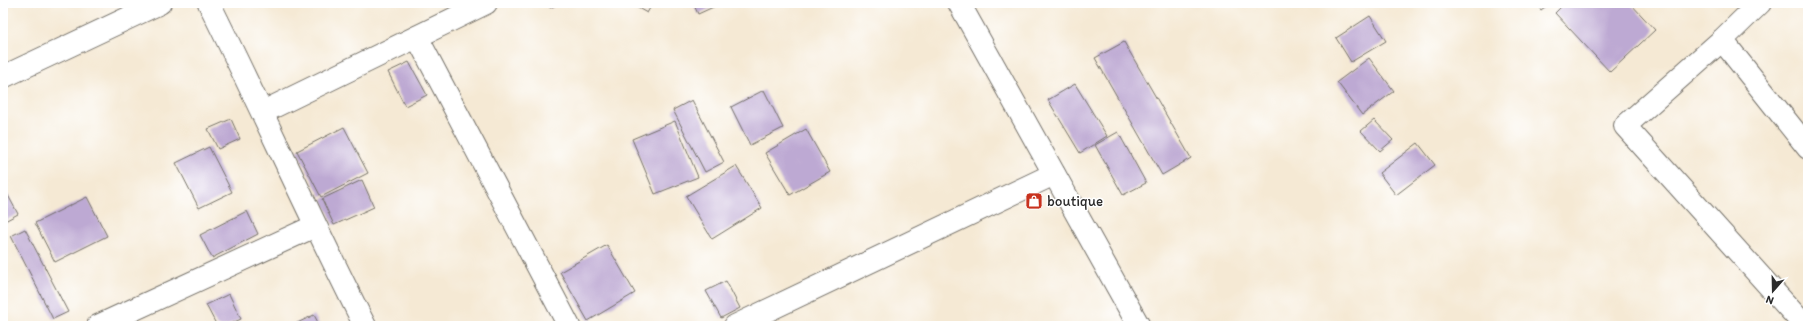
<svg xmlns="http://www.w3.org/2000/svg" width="1811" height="329" font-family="Itim,sans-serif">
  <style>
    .building { fill: #bda9d3 }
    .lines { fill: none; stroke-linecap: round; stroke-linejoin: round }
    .minor-casing { stroke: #726e66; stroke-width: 24 }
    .trunk-casing { stroke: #726e66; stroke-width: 24 }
    .minor { stroke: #fff; stroke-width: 22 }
    .trunk { stroke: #fff; stroke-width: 22 }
    .labels { text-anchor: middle; stroke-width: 3; stroke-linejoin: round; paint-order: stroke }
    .poi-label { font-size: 15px; fill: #2b2b2b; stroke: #fff; text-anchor: start }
  </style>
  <rect width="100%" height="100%" fill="#fff"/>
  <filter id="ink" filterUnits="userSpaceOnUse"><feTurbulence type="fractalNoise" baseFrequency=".025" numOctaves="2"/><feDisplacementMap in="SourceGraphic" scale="8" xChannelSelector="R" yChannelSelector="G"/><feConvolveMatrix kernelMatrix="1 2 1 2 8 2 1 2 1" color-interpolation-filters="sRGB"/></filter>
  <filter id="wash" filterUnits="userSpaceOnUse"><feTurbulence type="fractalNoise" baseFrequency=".012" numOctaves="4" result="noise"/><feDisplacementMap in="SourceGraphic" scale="16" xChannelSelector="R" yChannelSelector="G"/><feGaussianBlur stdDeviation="0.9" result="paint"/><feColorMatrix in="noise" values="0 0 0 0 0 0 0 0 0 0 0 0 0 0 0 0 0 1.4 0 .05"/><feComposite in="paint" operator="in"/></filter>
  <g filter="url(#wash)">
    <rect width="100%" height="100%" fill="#f5e9d4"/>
    <g id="blocks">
      <g class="building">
        <path d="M547,3H560L550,8Z"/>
        <path d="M629,3H653L647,13Z"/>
        <path d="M693,3H722L698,14Z"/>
        <path d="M1535,3H1550L1541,10Z"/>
        <path d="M1565,3H1630L1655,30L1610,72L1555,13Z"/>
        <path d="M1370,16L1386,41L1351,62L1336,38Z"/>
        <path d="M1124,42L1191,158L1162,175L1095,58Z"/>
        <path d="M1369,58L1394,91L1362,115L1337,82Z"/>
        <path d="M409,62L427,95L405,106L388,72Z"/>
        <path d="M1075,84L1107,136L1080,153L1048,100Z"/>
        <path d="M764,90L783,128L750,145L731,107Z"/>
        <path d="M692,100L724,162L705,172L673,110Z"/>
        <path d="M231,119L240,139L218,149L208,129Z"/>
        <path d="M1374,120L1393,140L1380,151L1361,131Z"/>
        <path d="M675,121L698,177L655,194L632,139Z"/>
        <path d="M344,127L368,173L321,197L297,151Z"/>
        <path d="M806,129L830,172L790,195L765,153Z"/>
        <path d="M1118,132L1146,183L1123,195L1095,145Z"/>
        <path d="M1418,143L1435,165L1396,195L1379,173Z"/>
        <path d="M209,147L232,192L199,208L176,163Z"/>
        <path d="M736,166L762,208L712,239L686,196Z"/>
        <path d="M362,180L374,207L334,225L322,199Z"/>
        <path d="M3,186L18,214L3,222Z"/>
        <path d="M87,197L107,236L55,262L35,223Z"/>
        <path d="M247,211L258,234L212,258L200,235Z"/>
        <path d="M25,229L68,312L53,319L11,236Z"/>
        <path d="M607,245L635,293L588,321L560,272Z"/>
        <path d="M726,281L740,308L721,318L706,291Z"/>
        <path d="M229,294L241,319L226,326H217L206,305Z"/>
        <path d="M314,315L320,326H291Z"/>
      </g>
    </g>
  </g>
  <g filter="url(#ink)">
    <use href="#blocks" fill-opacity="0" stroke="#726e66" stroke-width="1"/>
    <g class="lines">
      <g class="minor-casing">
        <g id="minor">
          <path d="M209,3C262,110 311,219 365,326"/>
          <path d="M1760,3L1722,40L1625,126L1805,326"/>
          <path d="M417,37L569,326"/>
          <path d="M1722,40L1808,148"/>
          <path d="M3,77L160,3"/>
          <path d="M263,112L486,3"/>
          <path d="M98,326L315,226"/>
          <path d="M735,326L1054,174"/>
        </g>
      </g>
      <g class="trunk-casing">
        <path id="trunk" d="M959,3L1139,326"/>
      </g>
      <use href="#minor" class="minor"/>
      <use href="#trunk" class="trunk"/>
    </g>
  </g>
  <defs>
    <g id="shop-square" transform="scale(0.9)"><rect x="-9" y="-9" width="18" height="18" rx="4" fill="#c8321e" stroke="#fff"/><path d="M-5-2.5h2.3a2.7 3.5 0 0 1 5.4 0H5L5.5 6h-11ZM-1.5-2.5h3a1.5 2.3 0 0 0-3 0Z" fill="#fff"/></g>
  </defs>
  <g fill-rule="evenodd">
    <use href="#shop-square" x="1034" y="201"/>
  </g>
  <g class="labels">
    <g class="poi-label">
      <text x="1047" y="206">boutique</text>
    </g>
  </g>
  <rect width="1811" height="329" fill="none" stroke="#fff" stroke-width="16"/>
  <g transform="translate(1773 291) rotate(200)" stroke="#ffffff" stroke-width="3" paint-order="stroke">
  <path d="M0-3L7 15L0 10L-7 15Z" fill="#2b2b2b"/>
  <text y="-6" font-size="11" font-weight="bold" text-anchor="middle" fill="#2b2b2b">N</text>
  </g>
</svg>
